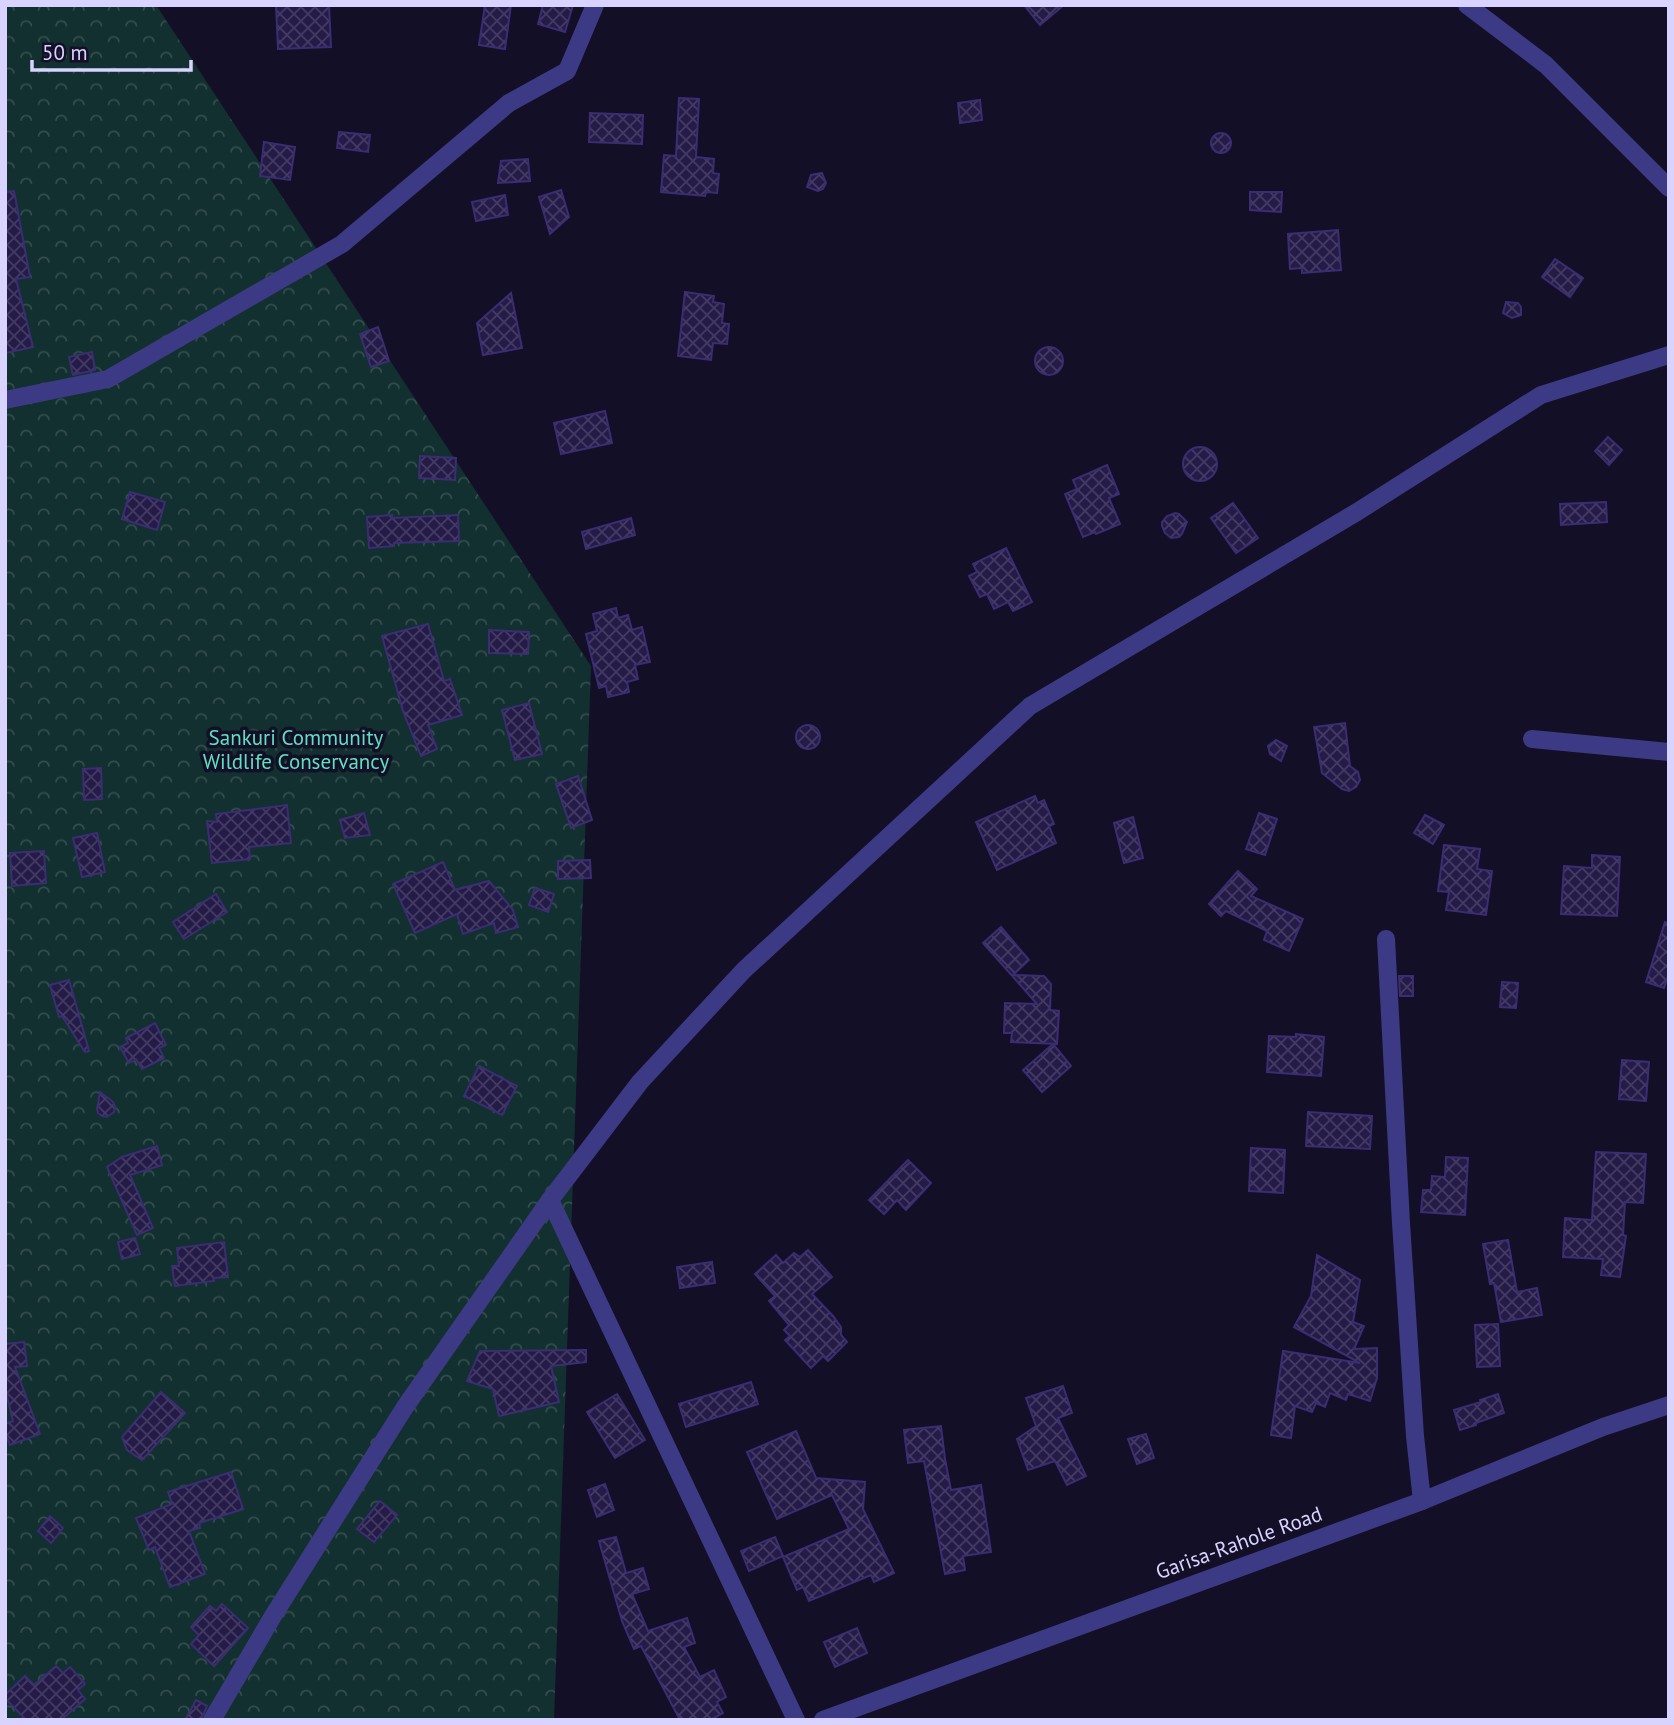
<svg xmlns="http://www.w3.org/2000/svg" width="1674" height="1725" font-family="'PT Sans',sans-serif">
  <style>
    .park { fill: url(#park-crowns) }
    .building { fill: url(#building-cross-hatch); stroke: #3b2d73; stroke-width: 2 }
    .lines { fill: none; stroke-linecap: round; stroke-linejoin: round }
    .minor { stroke: #3d3a85; stroke-width: 18 }
    .labels { text-anchor: middle; stroke-width: 7; stroke-linejoin: round; paint-order: stroke }
    .park-label { font-size: 21px; fill: #5fe0c0; stroke: #130f26 }
    .street-label { font-size: 21px; fill: #d9d4ff; stroke: #130f26 }
  </style>
  <defs>
    <pattern id="park-crowns" width="20" height="18" patternUnits="userSpaceOnUse" patternTransform="scale(1.75)"><rect width="20" height="18" fill="#12302f"/><path d="M2 6a3 3 0 1 1 6 0M12 15a3 3 0 1 1 6 0" fill="none" stroke="#344d4e"/></pattern>
    <pattern id="building-cross-hatch" width="8" height="8" patternUnits="userSpaceOnUse" patternTransform="scale(1.75)"><rect width="8" height="8" fill="#241b47"/><path d="M0 0l8 8M0 8l8-8" fill="none" stroke="#433b63"/></pattern>
  </defs>
  <rect width="100%" height="100%" fill="#130f26"/>
  <path class="park" d="M5,5H156L591,666L554,1720H5Z"/>
  <g class="building">
    <path d="M276,5H329L331,47L278,49Z"/>
    <path d="M485,5H511L505,49L479,45Z"/>
    <path d="M543,5H573L565,32L538,24Z"/>
    <path d="M1024,5H1064L1040,25Z"/>
    <path d="M679,98L699,99L696,157L714,159L713,173L719,174L717,193L706,192L705,196L661,192L664,155L676,156Z"/>
    <path d="M980,100L982,120L960,123L958,103Z"/>
    <path d="M590,113L643,115L642,144L589,142Z"/>
    <path d="M339,132L370,135L368,152L337,148Z"/>
    <circle cx="1221" cy="143" r="10"/>
    <path d="M264,142L295,147L290,180L260,176Z"/>
    <path d="M528,159L530,181L498,183L501,161Z"/>
    <path d="M822,173L826,183L823,189L818,191L807,187L811,175Z"/>
    <path d="M561,190L569,217L550,234L539,197Z"/>
    <path d="M14,191L30,277L16,279L33,347L5,353V192Z"/>
    <path d="M1250,192H1282L1281,212L1250,210Z"/>
    <path d="M505,195L508,215L476,221L472,202Z"/>
    <path d="M1338,230L1341,270L1302,273V268L1290,269L1288,234Z"/>
    <path d="M1555,259L1583,278L1570,297L1542,277Z"/>
    <path d="M685,292L714,296L713,302L724,304L722,323L729,324L727,344L713,343L711,360L678,356Z"/>
    <path d="M511,293L522,348L483,355L477,323Z"/>
    <path d="M1506,302L1518,303L1521,307V315L1512,318L1503,313Z"/>
    <path d="M378,327L389,361L371,367L360,334Z"/>
    <circle cx="1049" cy="361" r="14"/>
    <path d="M92,352L95,370L73,375L69,357Z"/>
    <path d="M605,411L612,443L561,454L554,423Z"/>
    <path d="M1608,437L1622,450L1609,465L1595,451Z"/>
    <circle cx="1200" cy="464" r="17"/>
    <path d="M420,456L456,458L455,480L419,478Z"/>
    <path d="M1107,465L1119,494L1109,498L1120,524L1096,534L1095,532L1083,537L1065,494L1077,489L1073,480Z"/>
    <path d="M130,492L165,502L157,530L122,519Z"/>
    <path d="M1606,502L1607,522L1561,525L1560,504Z"/>
    <path d="M1233,503L1258,538L1236,553L1211,518Z"/>
    <path d="M1175,513L1179,514L1187,522L1182,534L1179,537L1171,538L1165,533L1162,526V522L1167,516Z"/>
    <path d="M392,515V518L458,515L459,541L394,543V546L369,548L367,517Z"/>
    <path d="M631,518L635,535L586,549L582,532Z"/>
    <path d="M1006,548L1032,602L1013,611L1008,602L994,609L987,594L980,597L969,576L977,572L973,564Z"/>
    <path d="M616,608L618,618L628,615L632,630L642,627L650,662L635,665L638,679L627,682L629,692L608,697L606,686L599,688L586,634L597,631L593,614Z"/>
    <path d="M428,624L444,681L450,679L462,715L428,725L437,749L421,756L403,711L382,636Z"/>
    <path d="M489,630L529,632L528,654L489,653Z"/>
    <path d="M529,703L542,754L515,760L502,710Z"/>
    <path d="M1345,723L1350,766L1358,772L1360,780L1356,787L1349,791L1342,789L1322,773L1314,727Z"/>
    <circle cx="808" cy="737" r="12"/>
    <path d="M1276,740L1287,746L1281,761L1270,754L1268,746Z"/>
    <path d="M101,768L102,799L84,800L83,769Z"/>
    <path d="M578,776L592,820L571,828L556,784Z"/>
    <path d="M1035,796L1038,803L1044,800L1054,824L1049,826L1056,843L997,870L976,822Z"/>
    <path d="M287,805L291,843L249,847L250,859L212,863L207,821L217,822L216,814Z"/>
    <path d="M364,813L370,835L345,838L340,820Z"/>
    <path d="M1259,813L1277,819L1265,855L1246,849Z"/>
    <path d="M1425,815L1444,825L1433,844L1414,833Z"/>
    <path d="M1133,817L1143,858L1124,863L1114,823Z"/>
    <path d="M97,833L105,872L82,877L73,838Z"/>
    <path d="M1444,845L1480,849L1477,869L1492,871L1486,915L1446,910L1449,892L1438,891Z"/>
    <path d="M44,851L46,883L12,886L10,853Z"/>
    <path d="M1592,855L1620,857L1617,916L1561,914L1564,866L1592,868Z"/>
    <path d="M590,860L591,878L558,879V861Z"/>
    <path d="M443,862L455,890L489,881L513,910L518,927L496,933L494,923L463,934L457,914L415,933L393,884Z"/>
    <path d="M1238,871L1257,889L1251,896L1303,919L1289,951L1264,940L1267,931L1226,911L1221,916L1209,904Z"/>
    <path d="M535,888L554,894L548,912L529,905Z"/>
    <path d="M216,894L227,912L184,939L173,922Z"/>
    <path d="M1665,922L1669,923V973L1664,988L1646,982Z"/>
    <path d="M1001,927L1029,960L1013,975L1044,976L1051,984L1050,1010L1059,1011L1057,1044L1011,1042L1012,1033H1004L1005,1003L1037,1004L983,943Z"/>
    <path d="M1399,976H1413V996H1400Z"/>
    <path d="M69,980L89,1051L85,1052L62,1016L59,1017L50,985Z"/>
    <path d="M1502,982L1518,983L1516,1008L1500,1007Z"/>
    <path d="M155,1023L166,1045L159,1048L164,1058L142,1069L136,1059L129,1063L120,1047L128,1043L126,1038Z"/>
    <path d="M1296,1034L1324,1037L1321,1076L1267,1072L1269,1036L1296,1037Z"/>
    <path d="M1053,1044L1071,1066L1042,1092L1023,1070Z"/>
    <path d="M1622,1060L1649,1062L1646,1101L1619,1099Z"/>
    <path d="M479,1066L517,1086L502,1115L464,1096Z"/>
    <path d="M100,1092L113,1102L115,1107L114,1112L107,1117L102,1116L98,1113L97,1109Z"/>
    <path d="M1308,1112L1372,1116L1370,1149L1306,1146Z"/>
    <path d="M157,1146L162,1165L130,1175L153,1228L137,1235L107,1167L122,1157Z"/>
    <path d="M1251,1148L1285,1150L1283,1193L1249,1191Z"/>
    <path d="M1596,1152L1646,1154L1643,1203L1625,1202L1623,1235L1626,1236L1620,1277L1601,1275L1603,1259L1563,1257L1565,1218L1592,1220Z"/>
    <path d="M1446,1157L1468,1158L1465,1215L1421,1212L1423,1190H1431L1432,1176L1445,1177Z"/>
    <path d="M908,1160L931,1183L906,1210L897,1200L884,1214L869,1200Z"/>
    <path d="M135,1238L140,1254L122,1259L118,1242Z"/>
    <path d="M1508,1240L1517,1292L1537,1288L1542,1315L1501,1322L1494,1283L1490,1284L1483,1244Z"/>
    <path d="M224,1242L228,1277L213,1278L214,1281L175,1286L172,1266H179L177,1248Z"/>
    <path d="M808,1250L832,1277L812,1294L833,1316L841,1327V1335L847,1342L828,1361L823,1356L811,1368L785,1340L790,1336L784,1330L789,1325L769,1301L775,1296L755,1274L776,1255L783,1263L794,1253L800,1257Z"/>
    <path d="M1317,1255L1360,1280L1353,1322L1364,1326L1354,1349L1377,1348V1378L1370,1401L1348,1394L1346,1400L1330,1393L1325,1407L1316,1403L1312,1412L1295,1406L1291,1438L1271,1435L1283,1351L1360,1363L1294,1327L1311,1296Z"/>
    <path d="M712,1262L715,1283L680,1288L677,1267Z"/>
    <path d="M1498,1324L1500,1366L1477,1367L1475,1325Z"/>
    <path d="M24,1342L27,1366L15,1367L40,1434L10,1445L5,1433V1424L13,1421L5,1388V1344Z"/>
    <path d="M586,1350V1362L551,1366L559,1402L499,1416L493,1389L467,1381L480,1351Z"/>
    <path d="M751,1382L758,1404L686,1427L679,1404Z"/>
    <path d="M1063,1386L1072,1413L1058,1418L1086,1476L1067,1485L1055,1461L1028,1470L1017,1439L1036,1426L1026,1398Z"/>
    <path d="M161,1392L185,1413L142,1460L127,1450L122,1437Z"/>
    <path d="M617,1394L645,1440L615,1458L587,1412Z"/>
    <path d="M1498,1394L1504,1413L1476,1423V1425L1460,1430L1454,1410L1481,1402L1480,1400Z"/>
    <path d="M941,1426L945,1459L951,1490L981,1485L991,1552L963,1556L965,1570L945,1574L924,1461L908,1463L904,1430Z"/>
    <path d="M796,1431L816,1478L865,1482L863,1509L894,1573L874,1582L871,1575L809,1601L803,1587L797,1590L783,1557L849,1529L832,1495L777,1519L747,1452Z"/>
    <path d="M1146,1434L1154,1458L1137,1464L1128,1439Z"/>
    <path d="M231,1472L243,1509L199,1523L200,1528L189,1531L205,1574L170,1587L155,1547L149,1550L136,1518L172,1504L168,1492Z"/>
    <path d="M605,1484L614,1510L597,1517L588,1490Z"/>
    <path d="M380,1501L397,1515L374,1542L357,1529Z"/>
    <path d="M50,1516L63,1528L51,1543L38,1531Z"/>
    <path d="M616,1537L626,1573L643,1568L649,1589L632,1594L648,1631L687,1618L695,1643L684,1647L700,1677L714,1670L726,1697L717,1702L723,1713L710,1720H680L641,1646L634,1649L622,1621L599,1541Z"/>
    <path d="M775,1537L783,1556L749,1571L741,1551Z"/>
    <path d="M222,1604L248,1628L214,1666L191,1644L199,1635L191,1627L210,1606L216,1611Z"/>
    <path d="M857,1628L867,1653L835,1667L824,1642Z"/>
    <path d="M56,1666L63,1673L70,1667L85,1684L78,1690L85,1699L61,1720H26L5,1698V1695L25,1676L34,1685Z"/>
    <path d="M196,1700L207,1706L201,1720H185Z"/>
  </g>
  <g class="lines">
    <g class="minor">
      <path d="M1467,5L1546,65L1669,188"/>
      <path d="M5,400L108,379L342,244L509,103L567,71L595,5"/>
      <path d="M1532,739L1669,752"/>
      <path d="M1386,939L1401,1223L1415,1436L1422,1501"/>
      <path d="M550,1200L796,1720"/>
      <path d="M212,1720L273,1616L405,1407L550,1200L640,1082L744,970L1030,706L1357,512L1541,395L1669,355"/>
      <path d="M823,1720L1422,1501L1603,1427L1669,1405"/>
    </g>
  </g>
  <g class="labels">
    <g class="park-label">
      <text x="296" y="745">Sankuri Community<tspan x="296" dy="24">Wildlife Conservancy</tspan></text>
    </g>
    <g class="street-label">
      <text transform="translate(1239 1543) rotate(-20)" y="7">Garisa-Rahole Road</text>
    </g>
  </g>
  <rect width="1674" height="1725" fill="none" stroke="#d9d4ff" stroke-width="14"/>
  <path d="M32 60v10h159v-10" fill="none" stroke="#d9d4ff" stroke-width="3.5"/>
  <text x="42" y="60" font-size="21" fill="#d9d4ff" stroke="#130f26" stroke-width="5" paint-order="stroke">50 m</text>
</svg>
